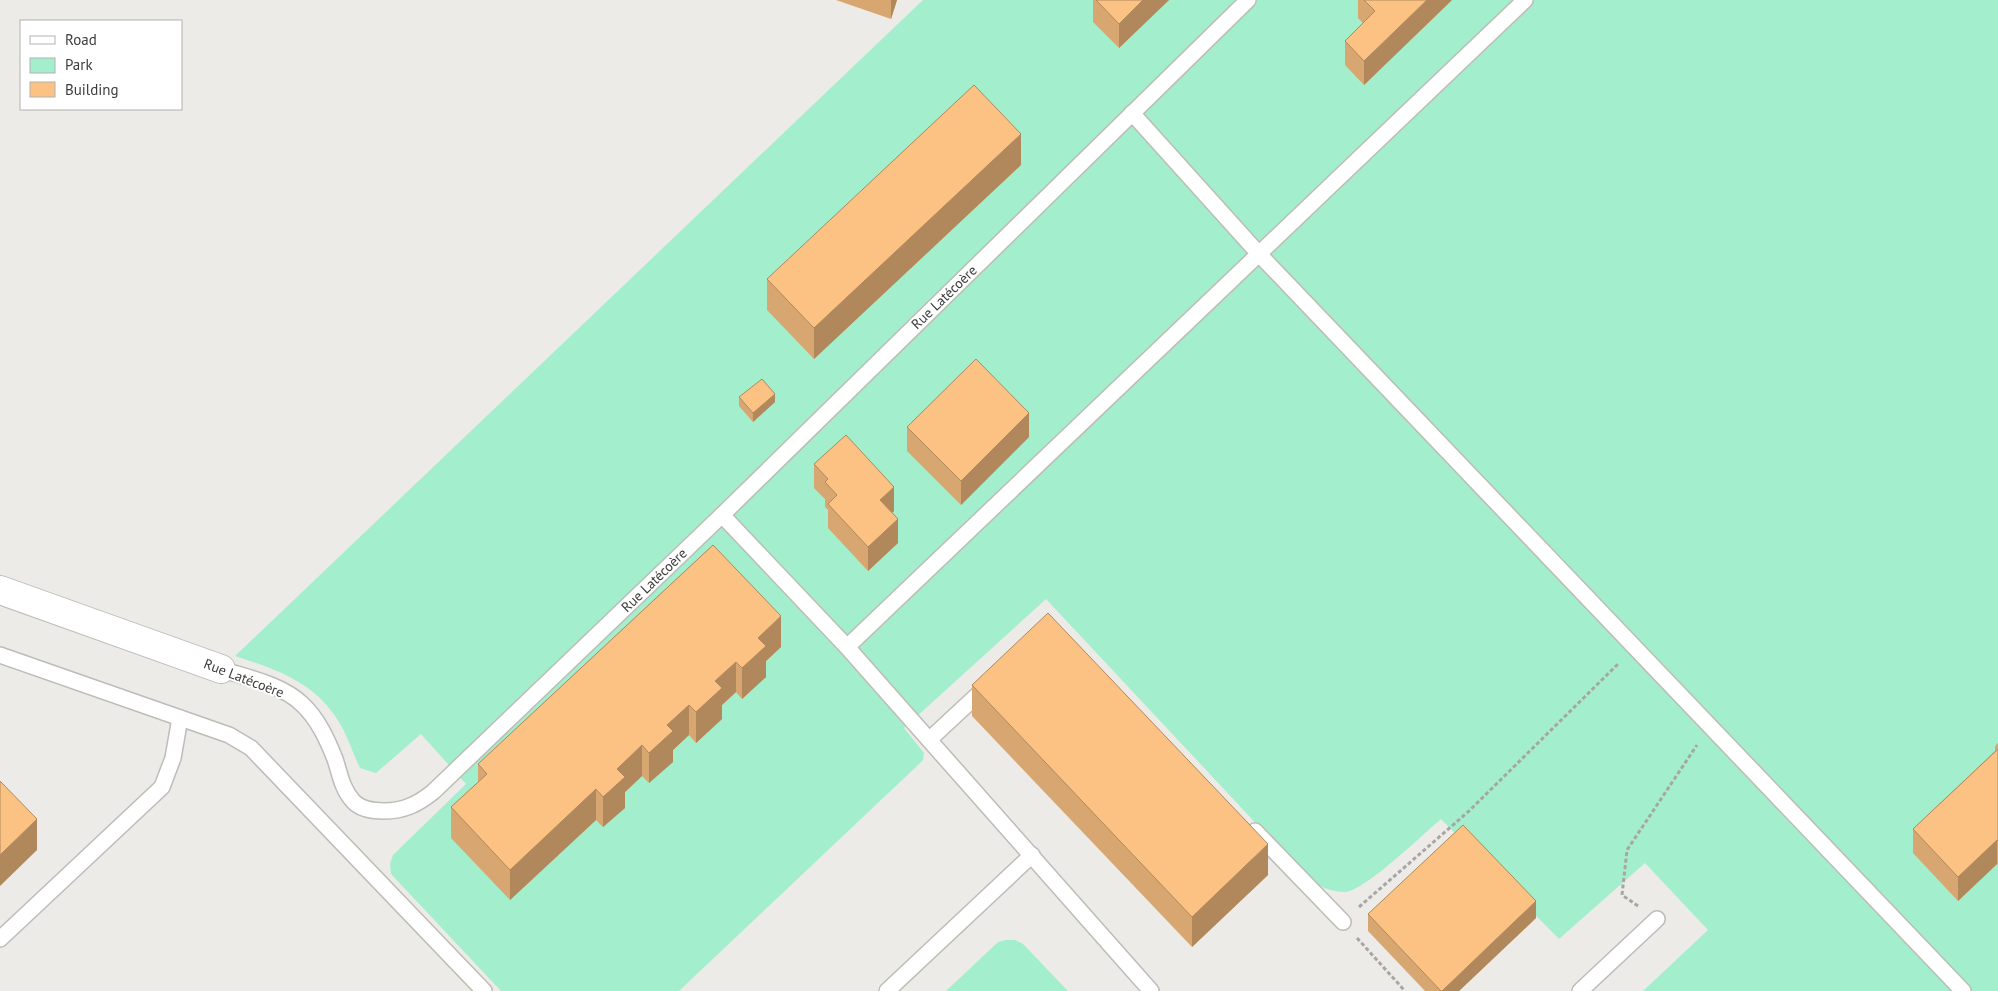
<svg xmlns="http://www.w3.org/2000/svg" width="1998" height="991" font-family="'PT Sans',sans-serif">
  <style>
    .green { fill: #a3eecc }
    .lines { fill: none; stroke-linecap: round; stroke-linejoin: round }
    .lane-casing { stroke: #bdbcb8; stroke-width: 18 }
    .street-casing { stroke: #bdbcb8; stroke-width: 30 }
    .path { stroke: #a7a6a3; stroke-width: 3; stroke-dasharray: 4 2.5; stroke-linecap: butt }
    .lane { stroke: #fff; stroke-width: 15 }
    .street { stroke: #fff; stroke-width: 28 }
    .wall { fill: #d8a771 }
    .shaded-wall { fill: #b0885c }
    .building { fill: #fbc283; stroke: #b0885c }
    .labels { text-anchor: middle; stroke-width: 4; stroke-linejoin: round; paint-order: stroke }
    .street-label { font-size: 14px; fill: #3c3c3a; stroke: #fff }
  </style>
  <rect width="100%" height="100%" fill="#ecebe7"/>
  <g class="green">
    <path d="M923,0H1998V991H1643L1708,930L1645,863L1559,939L1441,819C1423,834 1365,891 1345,892C1331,892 1321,887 1309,880L1046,599L904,728L924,753L923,760L918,765L679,991H501L391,874L390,864L393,855L466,784L421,734L376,773L360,768C352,751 346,731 335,716C312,681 272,668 235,656Z"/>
    <path d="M1006,940H1015L1023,944L1068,991H946L998,942Z"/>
  </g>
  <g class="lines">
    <g class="lane-casing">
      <g id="lane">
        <path d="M1132,113L1259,254L1963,991"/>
        <path d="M722,515L847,647L1151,991"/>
        <path d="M847,647L1525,0"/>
        <path d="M0,655L229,735L251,748L484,991"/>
        <path d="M221,669C248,678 281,684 302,704C318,719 327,739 335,759C340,774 342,789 353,801C360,809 374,811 384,811C404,811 418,804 433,792L722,515L1248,0"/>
        <path d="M930,739L987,686"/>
        <path d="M1255,831L1343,922"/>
        <path d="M0,939L162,787L173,758L180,718"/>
        <path d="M887,991L1032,855"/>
        <path d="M1580,991L1657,919"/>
      </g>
    </g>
    <g class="street-casing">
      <path id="street" d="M0,590L221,669"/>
    </g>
    <g class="path">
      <path d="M1638,906L1622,895L1627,850L1697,745"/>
      <path d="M1359,907L1469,811L1618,664"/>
      <path d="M1357,938L1405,991"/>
    </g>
    <use href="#lane" class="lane"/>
    <use href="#street" class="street"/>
  </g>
  <g class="wall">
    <path d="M836,0H897L891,19Z"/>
    <path d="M1093,0H1169L1119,48L1093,22Z"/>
    <path d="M1358,0H1452L1364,85L1345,65V41L1363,23L1358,18Z"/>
    <path d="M1021,165L814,359L767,310V279Z"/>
    <path d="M739,397L775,402L753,422L739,406Z"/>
    <path d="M907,427L1029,437L961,505L907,451Z"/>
    <path d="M814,464L894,511L892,513L898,543L868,571L828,528V510L825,507V499L814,488Z"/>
    <path d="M713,545L781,647L766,661V677L742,699L736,692L722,705V719L696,743L689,735L673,750V762L649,783L642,776L625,792V808L603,827L596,820L510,900L451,838V807L478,782V764Z"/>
    <path d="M972,685L1268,875L1192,947L972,716Z"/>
    <path d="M1998,743V865L1997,864L1958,901L1913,853V829L1995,751V746Z"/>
    <path d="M1368,914L1536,918L1459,991H1425L1368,931Z"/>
  </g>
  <g class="shaded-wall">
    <path d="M891,0H897L891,19Z"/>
    <path d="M1143,0H1169L1119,48V24Z"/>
    <path d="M1427,0H1452L1364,85V61Z"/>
    <path d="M1021,134V165L814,359V328Z"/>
    <path d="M775,394V402L753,422V413Z"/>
    <path d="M1029,413V437L961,505V481Z"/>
    <path d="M894,487V511L880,524V500Z"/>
    <path d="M898,519V543L868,571V547Z"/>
    <path d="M781,616V647L766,661V677L742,699V668L758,638Z"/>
    <path d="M736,662V692L722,705V719L696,743V712L715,681Z"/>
    <path d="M689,705V735L673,750V762L649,783V753L667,725Z"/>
    <path d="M642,745V776L625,792V808L603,827V797L617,769Z"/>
    <path d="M596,789V820L510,900V870Z"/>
    <path d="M37,819V850L0,886V855Z"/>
    <path d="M1997,840V864L1958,901V877Z"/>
    <path d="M1268,844V875L1192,947V917Z"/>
    <path d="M1536,901V918L1459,991H1442Z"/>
  </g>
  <g class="building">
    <path d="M1096,0H1143L1119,24Z"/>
    <path d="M1364,0H1427L1364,61L1345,41L1375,11Z"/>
    <path d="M974,85L1021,134L814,328L767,279Z"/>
    <path d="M976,359L1029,413L961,481L907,427Z"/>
    <path d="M762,379L775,394L753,413L739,397Z"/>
    <path d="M846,435L894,487L880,500L898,519L868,547L828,504L837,495L825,482L828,479L814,464Z"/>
    <path d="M713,545L781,616L758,638L766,646L742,668L736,662L715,681L722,688L696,712L689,705L667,725L673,731L649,753L642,745L617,769L625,777L603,797L596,789L510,870L451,807L487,774L478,764Z"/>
    <path d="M1048,613L1268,844L1192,917L972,685Z"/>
    <path d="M1998,749V841L1997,840L1958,877L1913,829Z"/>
    <path d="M0,781L37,819L0,855Z"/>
    <path d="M1463,825L1536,901L1442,991H1441L1368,914Z"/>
  </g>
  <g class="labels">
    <g class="street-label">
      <text transform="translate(944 297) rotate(-44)" y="5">Rue Latécoère</text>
      <text transform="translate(654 580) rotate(-44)" y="5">Rue Latécoère</text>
      <text transform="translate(244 678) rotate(21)" y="5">Rue Latécoère</text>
    </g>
  </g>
  <rect x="20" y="20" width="162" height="90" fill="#ffffff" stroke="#b1b1b0"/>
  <rect x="30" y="36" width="25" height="8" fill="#ffffff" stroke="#b1b1b0"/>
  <text x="65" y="45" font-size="15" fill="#3c3c3a">Road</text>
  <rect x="30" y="58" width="25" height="15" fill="#a3eecc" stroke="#b1b1b0"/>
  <text x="65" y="70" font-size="15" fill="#3c3c3a">Park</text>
  <rect x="30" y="82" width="25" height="15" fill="#fbc283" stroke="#b1b1b0"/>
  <text x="65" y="95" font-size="15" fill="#3c3c3a">Building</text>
</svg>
